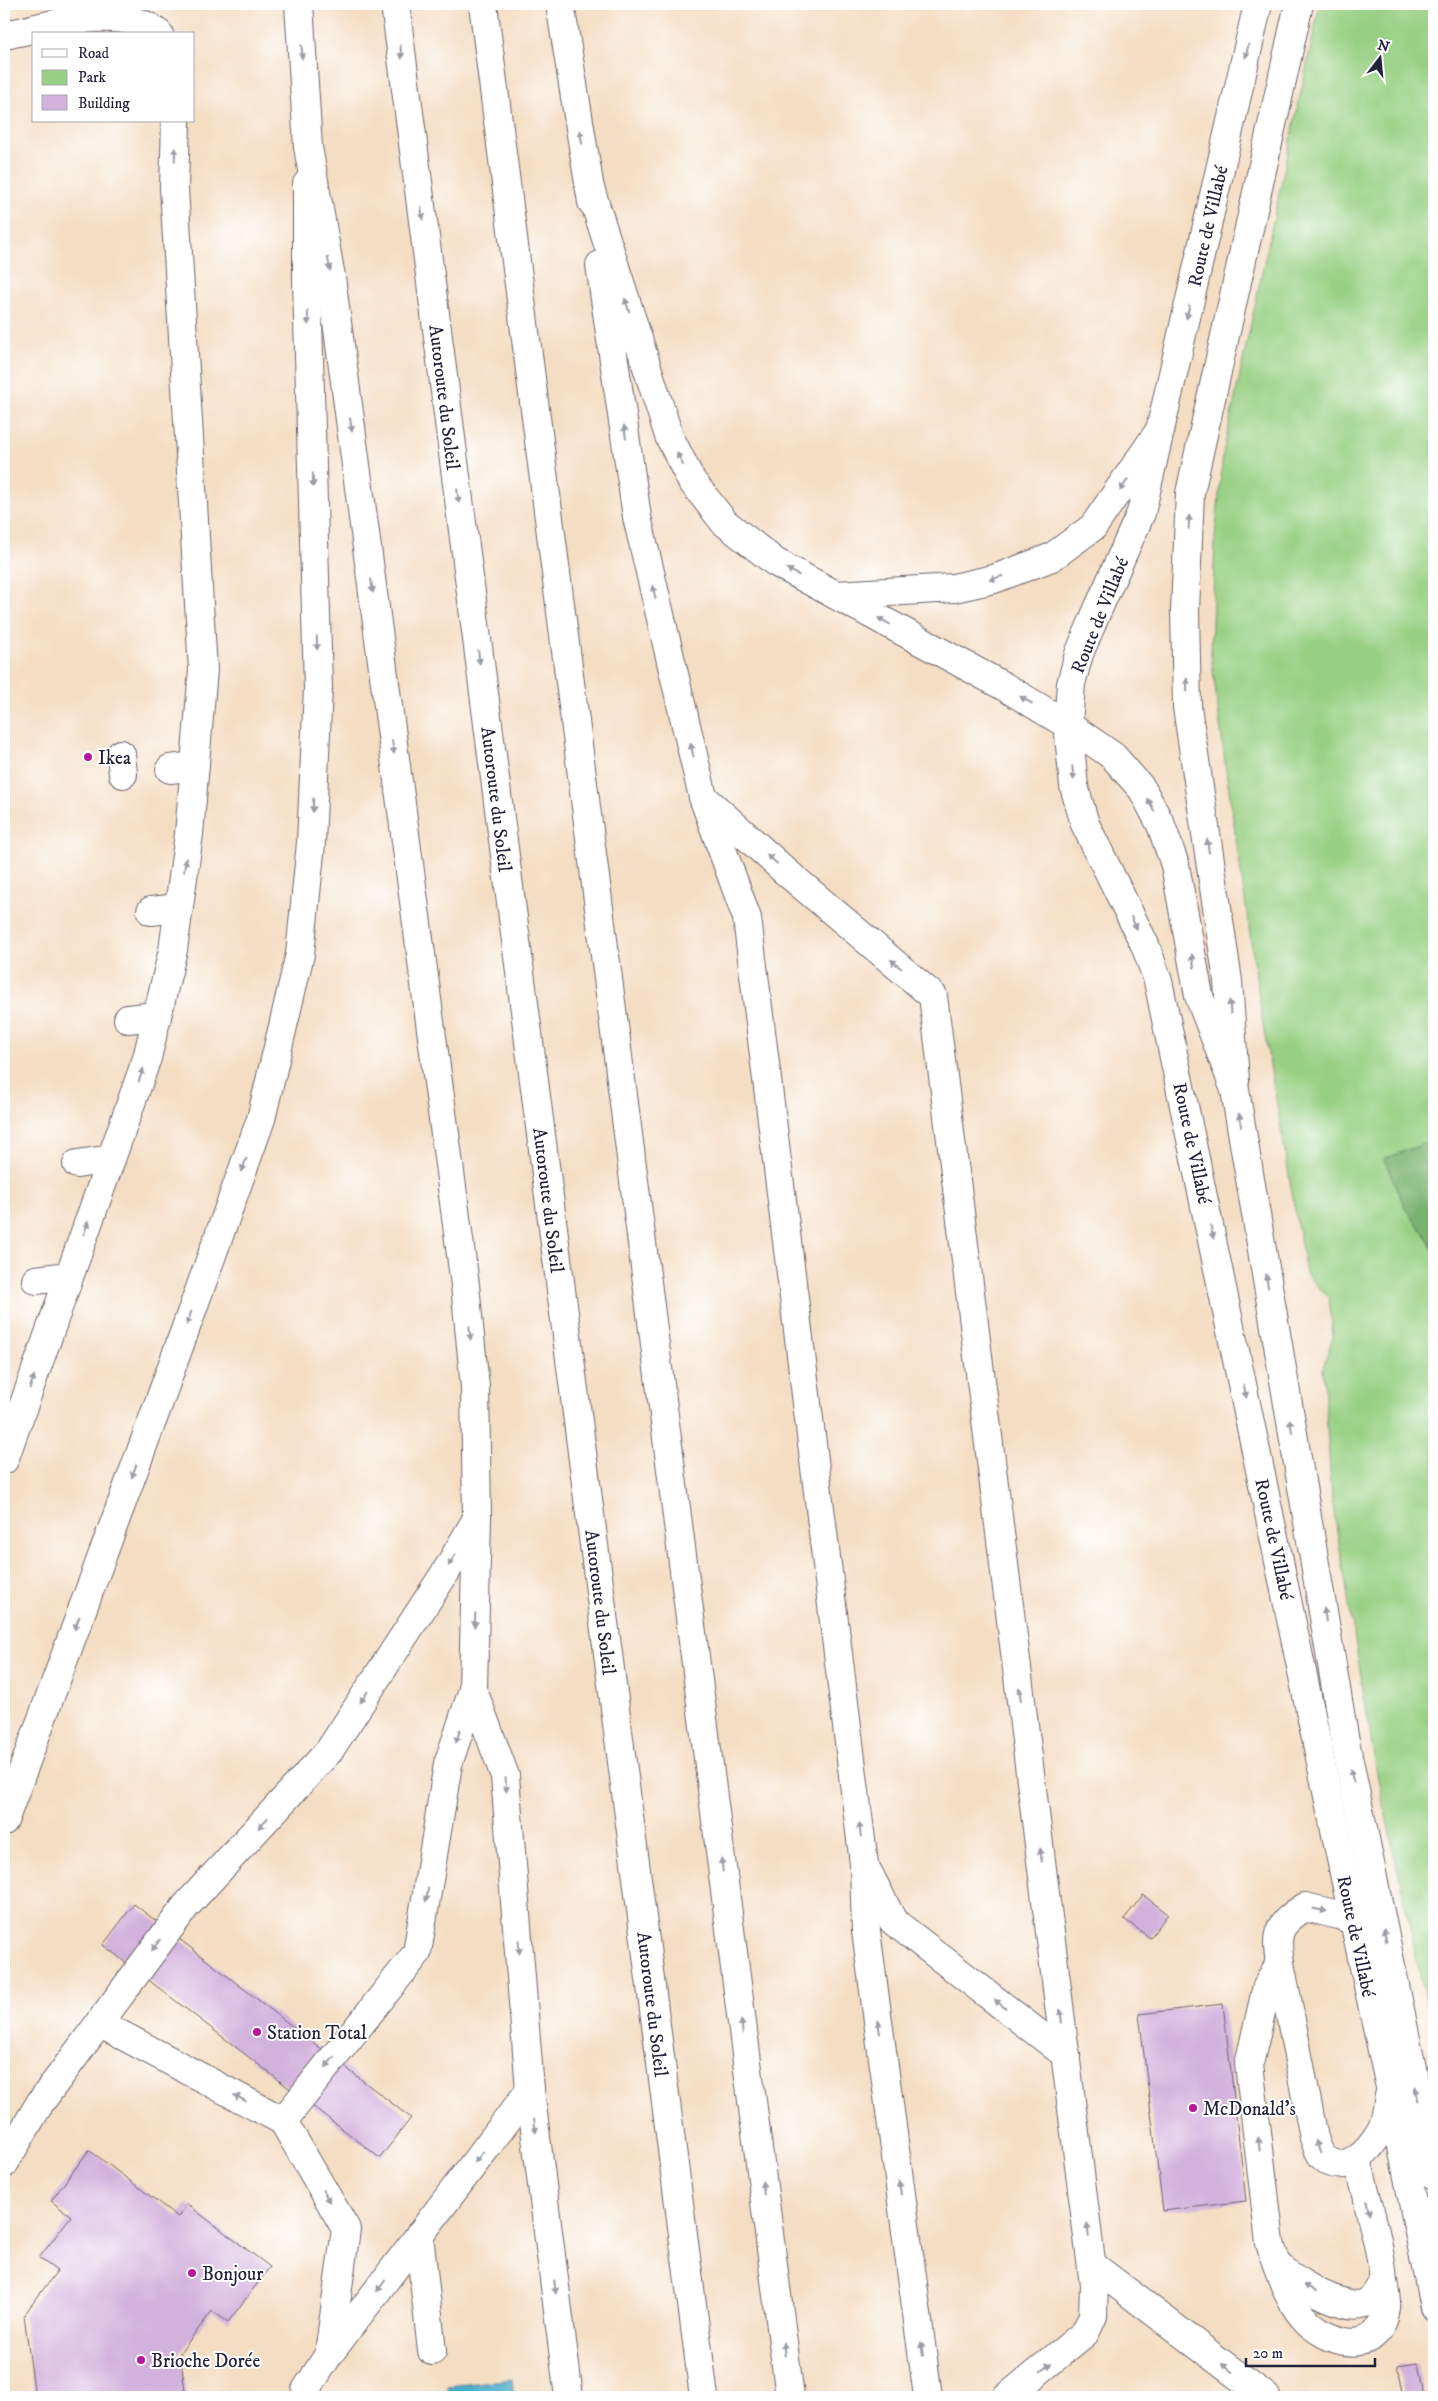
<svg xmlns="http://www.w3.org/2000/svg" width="1438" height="2401" font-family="'IM FELL DW Pica',serif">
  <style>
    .green { fill: #98d083; stroke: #5d795f }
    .forest { fill: #7ab271; stroke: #4e6a56 }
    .water { fill: #49acc9; stroke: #366782 }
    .building { fill: #d3b1dd }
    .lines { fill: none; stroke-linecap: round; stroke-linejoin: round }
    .minor-casing { stroke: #6c636a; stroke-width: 30 }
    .major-casing { stroke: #6c636a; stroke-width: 30 }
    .highway-casing { stroke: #6c636a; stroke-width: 30 }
    .minor { stroke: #fff; stroke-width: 28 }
    .major { stroke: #fff; stroke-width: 28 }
    .highway { stroke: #fff; stroke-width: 28 }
    .oneway { fill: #9c9ca7 }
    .poi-dot { fill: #b5179e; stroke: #fff; stroke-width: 2 }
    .labels { text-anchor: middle; stroke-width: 4; stroke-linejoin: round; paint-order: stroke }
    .street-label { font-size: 19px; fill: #22223b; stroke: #fff }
    .poi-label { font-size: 19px; fill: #22223b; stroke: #fff; text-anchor: start }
  </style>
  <rect width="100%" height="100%" fill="#fff"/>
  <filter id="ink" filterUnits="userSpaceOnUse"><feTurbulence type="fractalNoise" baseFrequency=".02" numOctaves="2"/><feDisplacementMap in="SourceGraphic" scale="10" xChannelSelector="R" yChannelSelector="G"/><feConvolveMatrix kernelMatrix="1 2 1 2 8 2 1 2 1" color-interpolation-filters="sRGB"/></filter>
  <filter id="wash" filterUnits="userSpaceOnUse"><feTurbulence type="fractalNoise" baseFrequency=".0096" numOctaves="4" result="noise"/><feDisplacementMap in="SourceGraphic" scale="20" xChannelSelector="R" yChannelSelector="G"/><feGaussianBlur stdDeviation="1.12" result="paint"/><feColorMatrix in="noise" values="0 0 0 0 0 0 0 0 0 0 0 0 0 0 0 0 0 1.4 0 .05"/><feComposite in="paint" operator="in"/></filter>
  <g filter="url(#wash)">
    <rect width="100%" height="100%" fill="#f4ddc2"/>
    <path class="green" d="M1320,4H1434V1140L1384,1159L1434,1252V1317L1432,1330H1434V2040L1376,1769L1332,1500L1323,1368L1333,1336L1329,1298L1306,1274L1263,1024L1226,770L1211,655L1215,538L1223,453Z"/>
    <path class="forest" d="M1434,1140V1252L1429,1240L1405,1208L1384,1159Z"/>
    <path class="water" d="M512,2379L514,2397H448L447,2386Z"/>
    <g id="blocks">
      <g class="building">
        <path d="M1143,1895L1168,1914L1150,1938L1124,1919Z"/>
        <path d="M134,1904L411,2118L380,2158L103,1945Z"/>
        <path d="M1223,2004L1246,2201L1163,2211L1139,2014Z"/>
        <path d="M89,2150L178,2217L187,2204L270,2267L228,2322L212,2311L180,2353L186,2397H35L24,2315L57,2271L39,2258L71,2216L51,2201Z"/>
        <path d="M1417,2363L1423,2397H1404L1398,2366Z"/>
      </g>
    </g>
  </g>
  <g filter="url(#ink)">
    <use href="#blocks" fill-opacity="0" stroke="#6c636a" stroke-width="1"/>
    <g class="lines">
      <g class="minor-casing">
        <g id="minor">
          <path d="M1258,4L1141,513L1098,609L1079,654L1071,684L1068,725L1074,786L1085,824L1145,945L1158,981L1354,1921L1390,2087L1434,2307"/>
          <path d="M4,35C48,27 121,1 159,34"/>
          <path d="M121,754L123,774"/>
          <path d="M170,769L195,766"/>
          <path d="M703,797L785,871L933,996L1094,2285L1093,2316L1085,2333L1007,2397"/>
          <path d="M704,800L747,918L864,1864L866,1931L928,2397"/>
          <path d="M151,911L179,908"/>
          <path d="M128,1019L157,1016"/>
          <path d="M1235,1081L1228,981L1187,707L1185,611L1190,493L1299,4"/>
          <path d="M77,1164L111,1159"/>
          <path d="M36,1280L69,1276"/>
          <path d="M4,1460L147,1058L173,950L189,834L203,670L174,188L176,121"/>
          <path d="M473,1690L505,1776L530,2090L569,2397"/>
          <path d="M868,1872L893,1921L1066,2055"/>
          <path d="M1354,1921L1339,1915L1305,1907C1278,1924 1275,1932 1280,1963L1314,2138C1316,2143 1318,2151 1322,2156C1344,2179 1370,2150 1381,2130C1386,2121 1387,2107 1389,2096"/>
          <path d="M1280,1963L1267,1986L1249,2064L1270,2243C1272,2249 1273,2256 1276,2261C1285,2278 1343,2310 1362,2304C1371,2301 1378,2292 1382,2283C1387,2270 1362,2180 1357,2160"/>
          <path d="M99,2023L283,2121"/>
          <path d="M4,2164L40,2103L186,1906L329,1751L447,1570L476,1520"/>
          <path d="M419,2235L432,2351"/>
          <path d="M1276,2262C1284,2284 1291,2305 1308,2322C1335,2347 1381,2354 1386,2308C1387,2299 1384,2289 1383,2281"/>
          <path d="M1092,2265L1266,2397"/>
          <path d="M329,2354L346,2229L283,2121L417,1953L448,1764L473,1690L477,1518"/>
          <path d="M307,2397L306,2390L329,2354L530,2090"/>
        </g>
      </g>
      <g class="major-casing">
        <g id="major">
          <path d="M1235,1090L1344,1736L1434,2176"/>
          <path d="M4,1821L158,1405L261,1119L300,954L311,843L318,688L307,281V184"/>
        </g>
      </g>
      <g class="highway-casing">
        <g id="highway">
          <path d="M299,4L308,147L331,277L465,1285L475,1387L477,1518"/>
          <path d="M395,4L704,2397"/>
          <path d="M483,4L790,2397"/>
          <path d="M560,4L592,202"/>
          <path d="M589,185L669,436L691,480L724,522L775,562L1005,687L1068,725L1113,756L1142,789L1161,825L1175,865L1199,996L1235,1090"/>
          <path d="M600,265L637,517L703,797"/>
          <path d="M836,595L954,588L994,579L1052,557L1093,527L1160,430"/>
        </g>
      </g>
      <use href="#minor" class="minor"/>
      <use href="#major" class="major"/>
      <use href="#highway" class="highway"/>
    </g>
    <defs><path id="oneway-solid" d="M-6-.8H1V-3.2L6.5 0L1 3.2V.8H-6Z" transform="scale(1.25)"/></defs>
    <g class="oneway">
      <use href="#oneway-solid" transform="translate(1247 51) rotate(103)"/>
      <use href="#oneway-solid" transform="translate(302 52) rotate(87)"/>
      <use href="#oneway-solid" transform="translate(401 52) rotate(83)"/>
      <use href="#oneway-solid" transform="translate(581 137) rotate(-99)"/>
      <use href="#oneway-solid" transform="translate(175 154) rotate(-88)"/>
      <use href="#oneway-solid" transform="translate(422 213) rotate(83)"/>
      <use href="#oneway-solid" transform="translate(329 264) rotate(80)"/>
      <use href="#oneway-solid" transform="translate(627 305) rotate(-108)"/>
      <use href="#oneway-solid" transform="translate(1188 312) rotate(103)"/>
      <use href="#oneway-solid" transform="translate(308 318) rotate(88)"/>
      <use href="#oneway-solid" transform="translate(351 425) rotate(82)"/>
      <use href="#oneway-solid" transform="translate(625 432) rotate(-98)"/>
      <use href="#oneway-solid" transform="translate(680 459) rotate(-116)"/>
      <use href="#oneway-solid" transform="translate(313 480) rotate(88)"/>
      <use href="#oneway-solid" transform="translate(1124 485) rotate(125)"/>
      <use href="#oneway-solid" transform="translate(458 496) rotate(83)"/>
      <use href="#oneway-solid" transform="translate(1189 522) rotate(-88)"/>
      <use href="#oneway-solid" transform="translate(793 572) rotate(-151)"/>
      <use href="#oneway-solid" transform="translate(996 578) rotate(162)"/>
      <use href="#oneway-solid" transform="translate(372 586) rotate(82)"/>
      <use href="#oneway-solid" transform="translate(654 592) rotate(-103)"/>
      <use href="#oneway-solid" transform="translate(884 621) rotate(-152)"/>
      <use href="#oneway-solid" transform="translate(317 643) rotate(88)"/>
      <use href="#oneway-solid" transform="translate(479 657) rotate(83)"/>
      <use href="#oneway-solid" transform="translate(1187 685) rotate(-91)"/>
      <use href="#oneway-solid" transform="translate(1026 700) rotate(-149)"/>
      <use href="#oneway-solid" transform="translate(393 747) rotate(82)"/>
      <use href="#oneway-solid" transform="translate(692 750) rotate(-103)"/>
      <use href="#oneway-solid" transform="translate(1073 773) rotate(84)"/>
      <use href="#oneway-solid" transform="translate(313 805) rotate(93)"/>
      <use href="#oneway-solid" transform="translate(1151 805) rotate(-118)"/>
      <use href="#oneway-solid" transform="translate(1208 846) rotate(-98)"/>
      <use href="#oneway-solid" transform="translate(772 859) rotate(-138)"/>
      <use href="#oneway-solid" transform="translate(185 865) rotate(-82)"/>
      <use href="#oneway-solid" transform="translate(1134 923) rotate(64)"/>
      <use href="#oneway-solid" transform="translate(1193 961) rotate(-100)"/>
      <use href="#oneway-solid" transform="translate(896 964) rotate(-140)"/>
      <use href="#oneway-solid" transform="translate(1230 1007) rotate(-94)"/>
      <use href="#oneway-solid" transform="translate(141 1075) rotate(-70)"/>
      <use href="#oneway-solid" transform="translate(1240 1120) rotate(-99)"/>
      <use href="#oneway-solid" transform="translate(244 1165) rotate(110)"/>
      <use href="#oneway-solid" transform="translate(86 1228) rotate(-70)"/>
      <use href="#oneway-solid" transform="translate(1212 1232) rotate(78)"/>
      <use href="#oneway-solid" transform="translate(1267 1281) rotate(-100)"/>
      <use href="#oneway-solid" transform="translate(189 1318) rotate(110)"/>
      <use href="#oneway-solid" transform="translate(470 1333) rotate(84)"/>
      <use href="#oneway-solid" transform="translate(32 1382) rotate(-71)"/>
      <use href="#oneway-solid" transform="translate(1245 1391) rotate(78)"/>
      <use href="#oneway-solid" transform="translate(1291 1426) rotate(-99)"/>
      <use href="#oneway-solid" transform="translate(134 1471) rotate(110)"/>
      <use href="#oneway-solid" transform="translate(452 1560) rotate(121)"/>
      <use href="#oneway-solid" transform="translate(1325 1615) rotate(-99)"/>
      <use href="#oneway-solid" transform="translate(475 1620) rotate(92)"/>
      <use href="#oneway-solid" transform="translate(77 1623) rotate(110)"/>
      <use href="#oneway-solid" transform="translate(1020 1694) rotate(-97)"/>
      <use href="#oneway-solid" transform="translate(364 1697) rotate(123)"/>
      <use href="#oneway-solid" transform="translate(458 1736) rotate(108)"/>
      <use href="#oneway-solid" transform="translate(1352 1776) rotate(-102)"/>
      <use href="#oneway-solid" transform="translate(506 1785) rotate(86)"/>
      <use href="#oneway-solid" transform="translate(263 1823) rotate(133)"/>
      <use href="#oneway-solid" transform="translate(860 1830) rotate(-97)"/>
      <use href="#oneway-solid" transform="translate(1041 1855) rotate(-97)"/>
      <use href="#oneway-solid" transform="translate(722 1865) rotate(-97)"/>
      <use href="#oneway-solid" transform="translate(427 1895) rotate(99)"/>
      <use href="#oneway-solid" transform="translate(1320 1910) rotate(12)"/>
      <use href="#oneway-solid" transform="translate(1385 1935) rotate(-102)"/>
      <use href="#oneway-solid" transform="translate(156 1945) rotate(127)"/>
      <use href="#oneway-solid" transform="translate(519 1947) rotate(86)"/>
      <use href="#oneway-solid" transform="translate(1000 2004) rotate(-142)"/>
      <use href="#oneway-solid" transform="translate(1061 2016) rotate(-97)"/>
      <use href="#oneway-solid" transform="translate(742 2027) rotate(-97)"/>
      <use href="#oneway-solid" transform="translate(879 2027) rotate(-98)"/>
      <use href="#oneway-solid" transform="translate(330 2062) rotate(129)"/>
      <use href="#oneway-solid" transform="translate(1417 2094) rotate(-102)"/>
      <use href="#oneway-solid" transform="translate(240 2098) rotate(-152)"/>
      <use href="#oneway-solid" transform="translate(535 2126) rotate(83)"/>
      <use href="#oneway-solid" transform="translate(1259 2144) rotate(-96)"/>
      <use href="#oneway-solid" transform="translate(1318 2147) rotate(-111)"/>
      <use href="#oneway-solid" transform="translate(479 2157) rotate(127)"/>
      <use href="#oneway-solid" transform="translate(763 2188) rotate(-97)"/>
      <use href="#oneway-solid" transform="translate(900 2188) rotate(-98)"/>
      <use href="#oneway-solid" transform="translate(326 2196) rotate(60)"/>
      <use href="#oneway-solid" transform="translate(1368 2208) rotate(77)"/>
      <use href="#oneway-solid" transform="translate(1088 2230) rotate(-97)"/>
      <use href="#oneway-solid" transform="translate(381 2286) rotate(127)"/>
      <use href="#oneway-solid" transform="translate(555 2287) rotate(83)"/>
      <use href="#oneway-solid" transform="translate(1310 2288) rotate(-150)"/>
      <use href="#oneway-solid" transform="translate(784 2349) rotate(-97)"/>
      <use href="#oneway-solid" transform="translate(922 2349) rotate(-98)"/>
      <use href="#oneway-solid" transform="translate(1046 2367) rotate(-38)"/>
      <use href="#oneway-solid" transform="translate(1227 2368) rotate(-143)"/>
    </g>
  </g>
  <g class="poi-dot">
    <circle cx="88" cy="757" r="5"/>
    <circle cx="257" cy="2032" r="5"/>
    <circle cx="1193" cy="2108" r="5"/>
    <circle cx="192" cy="2273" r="5"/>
    <circle cx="141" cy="2360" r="5"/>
  </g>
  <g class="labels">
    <g class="street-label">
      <text transform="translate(1207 226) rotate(-77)" y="7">Route de Villabé</text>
      <text transform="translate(445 397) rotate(83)" y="7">Autoroute du Soleil</text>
      <text transform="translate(1099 615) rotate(-68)" y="7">Route de Villabé</text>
      <text transform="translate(497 799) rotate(83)" y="7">Autoroute du Soleil</text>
      <text transform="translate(1193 1143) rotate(78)" y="7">Route de Villabé</text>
      <text transform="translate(549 1200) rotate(83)" y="7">Autoroute du Soleil</text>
      <text transform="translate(1275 1539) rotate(78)" y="7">Route de Villabé</text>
      <text transform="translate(601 1602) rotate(83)" y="7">Autoroute du Soleil</text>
      <text transform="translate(1357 1936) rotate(78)" y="7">Route de Villabé</text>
      <text transform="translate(653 2004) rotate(83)" y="7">Autoroute du Soleil</text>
    </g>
    <g class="poi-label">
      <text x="98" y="764">Ikea</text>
      <text x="267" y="2039">Station Total</text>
      <text x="1203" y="2115">McDonald's</text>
      <text x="202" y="2280">Bonjour</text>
      <text x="151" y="2367">Brioche Dorée</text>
    </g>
  </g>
  <rect width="1438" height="2401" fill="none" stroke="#fff" stroke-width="20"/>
  <rect x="32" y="32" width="162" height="90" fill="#ffffff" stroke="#a7a7b1"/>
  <rect x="42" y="49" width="25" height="8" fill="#ffffff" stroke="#a7a7b1"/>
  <text x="78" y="58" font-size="15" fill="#22223b">Road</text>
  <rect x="42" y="70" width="25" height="15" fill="#98d083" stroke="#a7a7b1"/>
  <text x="78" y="82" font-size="15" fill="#22223b">Park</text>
  <rect x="42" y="95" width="25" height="15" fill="#d3b1dd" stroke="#a7a7b1"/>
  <text x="78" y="108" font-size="15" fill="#22223b">Building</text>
  <g transform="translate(1380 58) rotate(16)" stroke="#ffffff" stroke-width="4" paint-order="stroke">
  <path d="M0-4L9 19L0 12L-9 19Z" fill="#22223b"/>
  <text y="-8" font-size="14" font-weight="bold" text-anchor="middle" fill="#22223b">N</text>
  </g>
  <path d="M1246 2358v8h129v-8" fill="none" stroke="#22223b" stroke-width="2.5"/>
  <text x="1253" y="2358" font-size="15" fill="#22223b" stroke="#ffffff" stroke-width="4" paint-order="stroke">20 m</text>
</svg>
